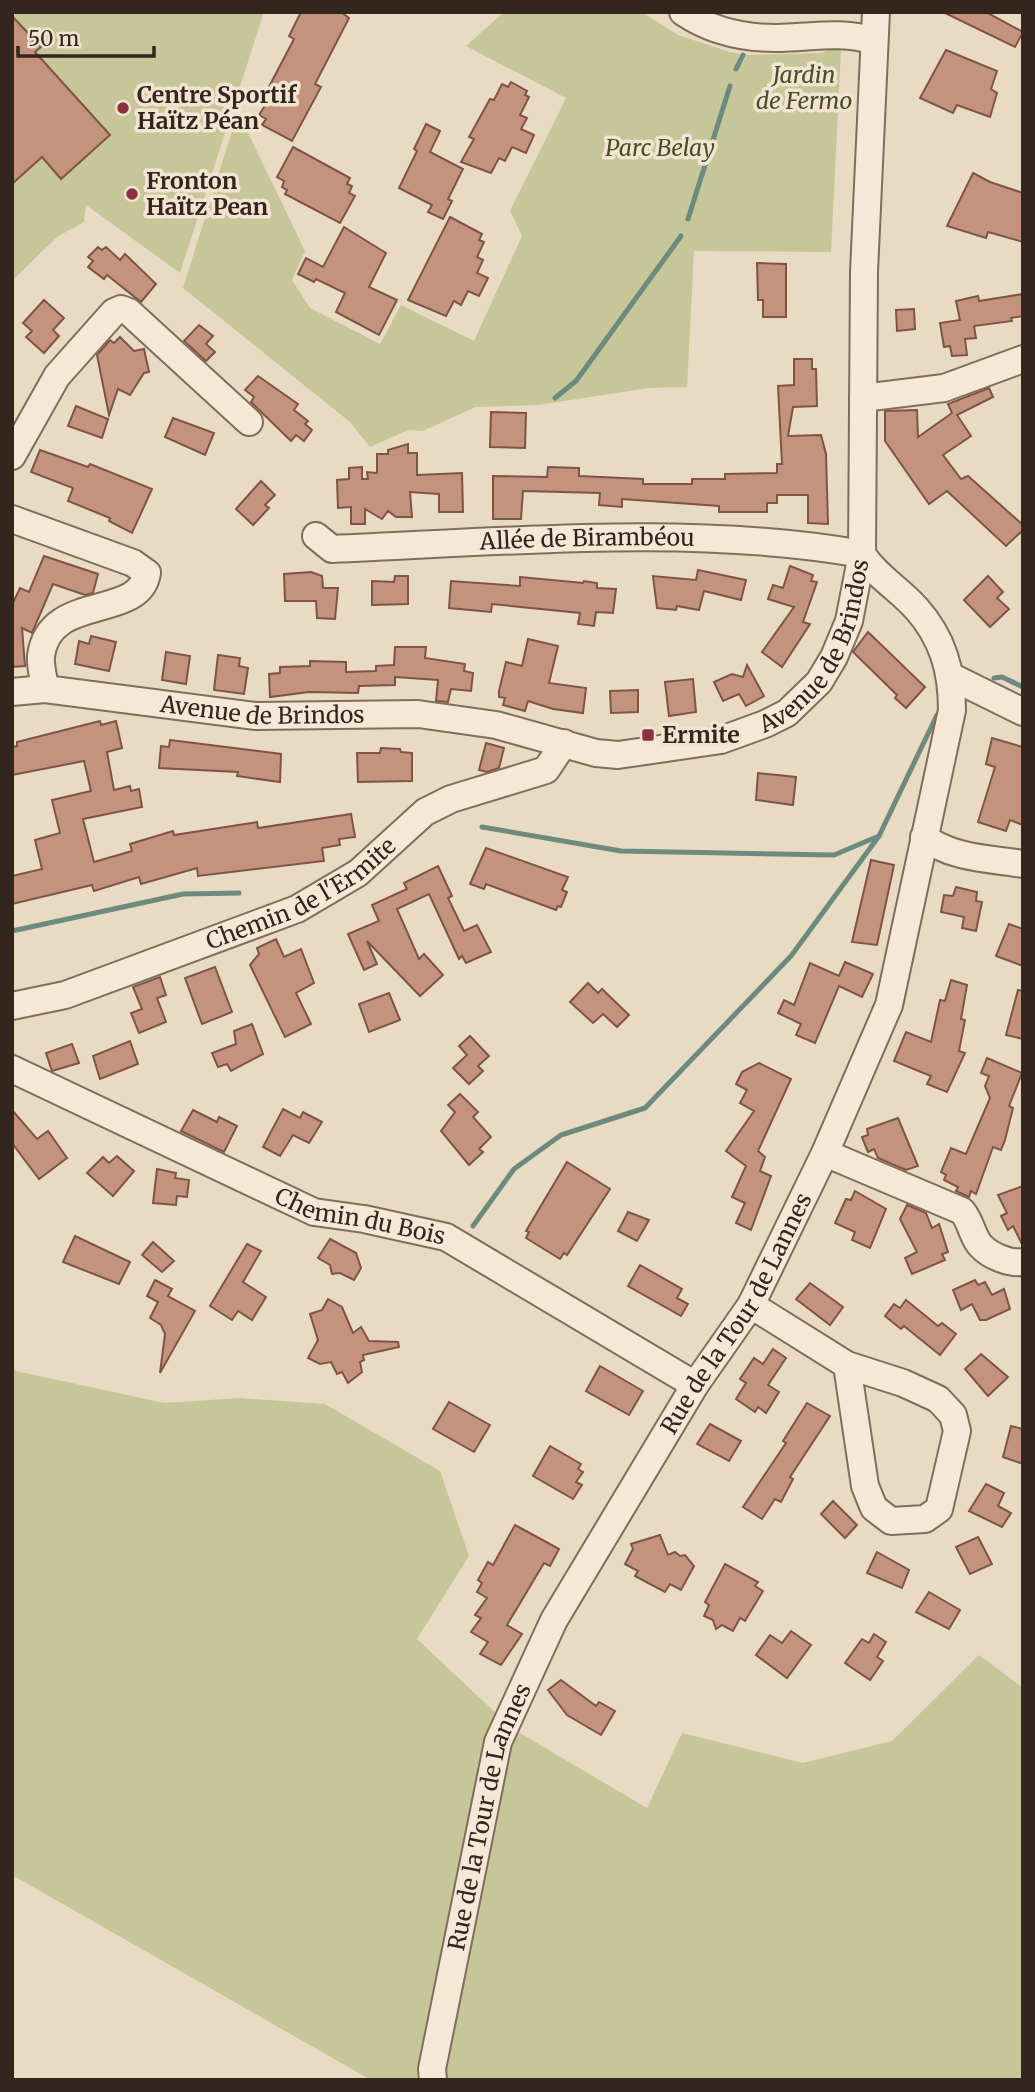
<svg xmlns="http://www.w3.org/2000/svg" width="1035" height="2092" font-family="Merriweather,serif">
  <style>
    .green { fill: #c6c699 }
    .lines { fill: none; stroke-linecap: round; stroke-linejoin: round }
    .stream { stroke: #6d8a7f; stroke-width: 5 }
    .building { fill: #c3937d; stroke: #7e5545; stroke-width: 2 }
    .minor-casing { stroke: #826c5c; stroke-width: 30 }
    .minor { stroke: #f5e8d6; stroke-width: 26 }
    .poi-dot { fill: #8a323d; stroke: #f1e5d2; stroke-width: 2.5 }
    .labels { text-anchor: middle; stroke-width: 7; stroke-linejoin: round; paint-order: stroke }
    .park-label { font-size: 23px; font-style: italic; fill: #484d27; stroke: #f1e5d2 }
    .poi-label { font-size: 23px; font-weight: bold; fill: #33261f; stroke: #f1e5d2; text-anchor: start }
    .street-label { font-size: 23px; fill: #33261f; stroke: #f1e5d2 }
  </style>
  <rect width="100%" height="100%" fill="#e9dac4"/>
  <g class="green">
    <path d="M12,12H264L180,273L86,205L84,222L57,237L12,281Z"/>
    <path d="M504,12H642L678,35L730,52L747,55L822,53L830,48L841,49L831,252L694,251L687,387L649,388L538,405L475,407L423,431L408,430L370,447L350,422L183,288L238,112L305,251L292,280L310,308L380,344L401,305L474,341L522,236L510,211L566,98L466,46Z"/>
    <path d="M12,1364L16,1371L164,1403L240,1398L325,1404L440,1471L469,1556L417,1639L513,1729L647,1808L682,1733L803,1763L892,1741L979,1655L1023,1688V2080H371L12,1875Z"/>
  </g>
  <g class="lines">
    <g class="stream">
      <path d="M736,69L743,55"/>
      <path d="M688,219L730,86"/>
      <path d="M555,398L576,381L681,236"/>
      <path d="M994,678L1002,677L1023,687"/>
      <path d="M482,827L621,851L834,855L879,836L937,715"/>
      <path d="M12,931L183,894L239,893"/>
      <path d="M473,1226L514,1169L561,1135L645,1108L791,956L879,836"/>
    </g>
  </g>
  <g class="building">
    <path d="M301,12H341L349,18L315,84L321,87L292,141L262,125L266,119L259,115L266,104L261,102L294,39L289,36Z"/>
    <path d="M943,12H986L1023,32L1015,47Z"/>
    <path d="M12,16L41,47L35,52L110,135L61,179L42,157L12,184Z"/>
    <path d="M946,50L997,71L991,89L997,93L990,117L957,105L953,113L920,98Z"/>
    <path d="M511,82L527,91L525,95L529,97L520,115L527,118L521,129L534,135L526,153L512,147L505,161L499,158L491,173L461,162L474,139L469,137L490,99L494,100L502,84L508,87Z"/>
    <path d="M426,124L440,131L430,152L463,169L448,199L452,201L443,219L428,212L432,205L399,188L417,151L414,149Z"/>
    <path d="M293,147L350,178L347,184L352,186L349,193L355,196L340,223L285,194L287,190L282,187L284,181L277,177Z"/>
    <path d="M973,173L990,182L1023,193V242L988,232L986,238L947,226Z"/>
    <path d="M450,217L482,234L479,240L484,242L477,257L483,260L477,273L488,278L479,296L468,291L461,305L454,301L446,316L408,300Z"/>
    <path d="M344,227L386,253L369,287L397,300L379,335L336,312L345,293L316,279L314,282L298,274L306,258L323,267Z"/>
    <path d="M98,247L102,250L106,247L120,260L125,254L156,284L141,302L107,275L104,279L88,267L93,261L88,257Z"/>
    <path d="M757,263L786,264V317H763V300H758Z"/>
    <path d="M1023,294V316L1011,318L1012,321L974,326L976,338L965,339L967,355L952,356L950,346L944,347L940,323L960,320L956,301L978,296L979,301Z"/>
    <path d="M44,300L64,318L53,330L59,336L44,353L26,337L32,331L23,323Z"/>
    <path d="M914,309L915,329L897,331L896,310Z"/>
    <path d="M199,325L213,336L206,344L215,352L206,361L184,341Z"/>
    <path d="M120,337L134,351L144,349L149,372L144,373L130,395L118,389L109,415L97,355L110,340L114,343Z"/>
    <path d="M794,359H812V369H816L817,406L793,407L788,436L821,435L826,454L828,524L808,523V495H777V503H767V512H719V506L622,499V507L599,505L600,493L523,491L521,519H493V476L547,477L548,467L579,468V476L643,479V484H692V479H725V474L777,473V464H782L778,386L794,385Z"/>
    <path d="M258,376L298,404L294,410L308,421L305,424L312,430L304,441L296,435L291,441L251,402L254,397L245,390Z"/>
    <path d="M989,388L993,397L957,415L971,436L943,455L961,479L968,476L1023,525V530L1006,546L947,491L929,504L885,441V411L917,410L918,437L952,413L948,404Z"/>
    <path d="M76,406L108,419L102,438L68,426Z"/>
    <path d="M491,412L526,413L525,448L490,447Z"/>
    <path d="M173,418L214,433L205,455L165,437Z"/>
    <path d="M408,444V453H417V475L462,473L463,512H439V494L410,492L412,517H396L388,511L382,519L365,509V524H351V507L338,508L337,480L349,479V468L362,467V479H368L367,472L377,473V454H388V450Z"/>
    <path d="M40,450L88,467L90,464L152,489L132,533L109,521L110,518L68,501L73,488L31,472Z"/>
    <path d="M261,481L275,495L265,505L269,508L253,525L236,509Z"/>
    <path d="M44,556L98,574L93,593L85,595L53,584L32,633L22,628L25,666L12,667V605L20,588L29,592Z"/>
    <path d="M790,566L813,575L811,581L817,582L803,622L810,624L782,667L762,652L794,607L768,599L773,585L783,588Z"/>
    <path d="M698,570L746,580L741,600L704,591L699,610L677,606L676,610L657,608L653,576L696,580Z"/>
    <path d="M311,572L322,576L323,588H338L335,619L317,618L316,601H285L284,574Z"/>
    <path d="M395,576H408V604L372,605V581L394,582Z"/>
    <path d="M988,576L1003,592L997,598L1009,609L990,627L964,600Z"/>
    <path d="M520,577L583,583L584,581L597,583V588L616,589L613,613L596,612L594,626L578,624L580,613L492,604L491,612L449,608L451,581L520,586Z"/>
    <path d="M868,632L925,687L906,708L895,698L897,695L853,652Z"/>
    <path d="M91,636L116,642L109,671L75,664L79,641L89,644Z"/>
    <path d="M528,639L558,646L549,683L586,688L583,713L553,709L528,701L525,711L503,705L505,698L499,697V691L506,662L522,666Z"/>
    <path d="M395,647H426L425,658L465,664L464,671L473,673L471,691L451,689L448,702L436,701L438,680L395,677V685L359,686L358,693L309,692L270,697L269,674L280,673V667L310,666V661L346,662V672L376,671V666L394,665Z"/>
    <path d="M166,652L190,656L186,684L162,680Z"/>
    <path d="M218,655L240,658L239,666L248,668L244,694L214,690Z"/>
    <path d="M747,665L764,696L746,706L739,694L723,701L714,682L732,674L743,677Z"/>
    <path d="M693,679L696,712L669,716L665,682Z"/>
    <path d="M638,690V712L611,713L610,691Z"/>
    <path d="M100,721L101,725L116,721L122,748L107,752L114,790L130,786L131,791L139,789L142,807L83,819L94,862L132,851L130,844L173,831L174,835L257,822L258,828L351,814L355,837L339,839L340,845L322,848L324,861L198,876L197,868L141,884L139,877L94,891L92,885L12,904V876L42,869L35,840L60,833L52,800L91,791L84,761L12,775V747L17,746V742Z"/>
    <path d="M992,738L1023,747V825L1010,820L1006,831L978,822L995,767L986,764Z"/>
    <path d="M170,740L281,754L280,782L237,776L238,772L159,768L161,746L169,747Z"/>
    <path d="M486,743L504,748L499,768L487,772L479,770Z"/>
    <path d="M381,748L400,749L401,752L412,753V781L358,782L357,753H380Z"/>
    <path d="M758,773L796,777L793,805L756,800Z"/>
    <path d="M486,848L568,877L562,890L567,892L561,907L558,906L556,910L486,884L484,889L470,884Z"/>
    <path d="M871,860L894,865L877,945L852,942Z"/>
    <path d="M438,866L452,896L448,898L464,931L477,925L491,952L466,963L462,956L459,959L429,894L397,909L419,959L424,954L443,975L420,996L367,941L377,964L364,970L348,934L379,921L372,905L407,889L404,883Z"/>
    <path d="M956,887L977,892L976,901L982,902L976,931L962,928L964,917L941,912L944,895L953,896Z"/>
    <path d="M1009,924L1023,929V966L996,956Z"/>
    <path d="M276,939L284,957L301,949L314,983L296,993L311,1024L285,1037L250,965L259,954L257,948Z"/>
    <path d="M845,962L873,974L862,997L839,986L815,1043L796,1035L801,1024L778,1013L784,1000L794,1005L810,963L839,976Z"/>
    <path d="M215,967L232,1012L202,1024L185,978Z"/>
    <path d="M160,977L166,995L157,998L166,1022L139,1033L131,1013L142,1009L133,987Z"/>
    <path d="M951,980L967,985L961,1019L965,1020L959,1051L965,1053L947,1092L927,1084L931,1076L894,1061L906,1032L931,1042L940,1000L945,1001Z"/>
    <path d="M588,983L598,993L602,989L629,1015L617,1027L603,1014L593,1023L570,1002Z"/>
    <path d="M1018,990L1023,991V1039L1006,1035Z"/>
    <path d="M389,993L400,1020L369,1032L359,1004Z"/>
    <path d="M252,1024L263,1054L231,1071L227,1064L218,1067L212,1053L236,1044L234,1031Z"/>
    <path d="M470,1036L489,1056L478,1066L483,1071L469,1084L453,1068L467,1055L459,1046Z"/>
    <path d="M130,1041L138,1064L100,1079L93,1056Z"/>
    <path d="M72,1044L79,1063L52,1071L46,1053Z"/>
    <path d="M987,1058L1022,1073L1009,1106L1013,1108L1005,1140L1001,1150L993,1147L976,1194L971,1191L969,1197L956,1191L958,1187L944,1180L946,1175L941,1172L951,1148L966,1154L990,1098L985,1086L989,1076L981,1073Z"/>
    <path d="M759,1063L791,1079L758,1151L765,1157L760,1171L771,1176L751,1230L736,1223L745,1203L732,1197L746,1166L726,1151L754,1111L740,1103L747,1090L736,1084L742,1072Z"/>
    <path d="M460,1094L478,1112L473,1117L491,1137L479,1149L483,1152L469,1165L441,1131L455,1112L448,1105Z"/>
    <path d="M283,1109L300,1118L303,1112L322,1122L309,1143L293,1135L280,1156L263,1147Z"/>
    <path d="M12,1110L37,1139L48,1131L67,1158L39,1179L12,1143Z"/>
    <path d="M193,1110L217,1122L219,1117L237,1126L224,1152L181,1131Z"/>
    <path d="M898,1118L918,1166L906,1170L878,1158L874,1149L868,1152L862,1137L868,1135L867,1129Z"/>
    <path d="M117,1156L134,1171L113,1196L87,1173L103,1157L109,1163Z"/>
    <path d="M567,1162L610,1189L567,1255L564,1253L560,1259L526,1238L529,1232L526,1231Z"/>
    <path d="M157,1169L176,1173L175,1178L189,1180L187,1197L177,1196L176,1205L153,1203Z"/>
    <path d="M1023,1186V1246L1013,1226L1008,1230L1001,1216L1007,1213L998,1195Z"/>
    <path d="M855,1191L886,1209L870,1248L852,1240L855,1232L835,1223L846,1199L851,1200Z"/>
    <path d="M907,1205L926,1213L932,1228L939,1224L948,1252L942,1254L945,1260L912,1274L905,1258L917,1252L900,1219Z"/>
    <path d="M628,1212L649,1220L637,1241L618,1231Z"/>
    <path d="M75,1236L130,1262L119,1284L63,1262Z"/>
    <path d="M330,1239L356,1253L361,1268L354,1280L340,1273L332,1274L330,1265L318,1258Z"/>
    <path d="M153,1242L174,1261L162,1272L142,1255Z"/>
    <path d="M247,1244L261,1251L243,1282L266,1297L252,1320L238,1311L232,1320L210,1306Z"/>
    <path d="M640,1265L682,1289L677,1298L688,1304L681,1316L628,1286Z"/>
    <path d="M155,1280L172,1289L168,1296L195,1311L160,1373L165,1334L161,1325L150,1318L158,1302L147,1296Z"/>
    <path d="M975,1280L978,1285L985,1282L992,1295L1004,1289L1010,1309L986,1320H980L972,1304L961,1310L953,1290Z"/>
    <path d="M810,1283L843,1307L830,1325L796,1299Z"/>
    <path d="M328,1299L342,1307L353,1333L361,1327L369,1341L398,1342L399,1347L363,1355L364,1360L360,1362L362,1372L348,1383L342,1372L337,1374L331,1362L320,1364L308,1358L318,1340L310,1314L322,1310Z"/>
    <path d="M906,1300L938,1326L942,1323L956,1334L940,1355L904,1326L901,1329L885,1316L894,1304L900,1308Z"/>
    <path d="M773,1349L786,1358L768,1385L779,1392L766,1413L758,1407L755,1412L736,1399L746,1383L740,1379L754,1358L763,1364Z"/>
    <path d="M981,1354L1008,1377L988,1396L965,1369Z"/>
    <path d="M600,1366L643,1391L629,1415L586,1391Z"/>
    <path d="M449,1402L490,1425L474,1452L433,1429Z"/>
    <path d="M807,1403L830,1416L790,1477L793,1479L781,1502L775,1499L762,1519L743,1507L786,1443L783,1441Z"/>
    <path d="M710,1424L741,1441L729,1461L697,1444Z"/>
    <path d="M1011,1426L1023,1429V1464L1003,1457Z"/>
    <path d="M550,1446L581,1464L578,1469L583,1472L576,1482L582,1485L573,1499L533,1476Z"/>
    <path d="M986,1484L1004,1493L998,1506L1011,1513L1002,1527L969,1511Z"/>
    <path d="M833,1501L857,1525L845,1538L821,1514Z"/>
    <path d="M515,1525L559,1549L550,1566L544,1563L507,1625L522,1634L501,1665L480,1654L488,1642L471,1632L481,1618L475,1615L487,1598L477,1592L482,1583L478,1580L488,1562L493,1565Z"/>
    <path d="M660,1535L668,1555L675,1552L680,1556L685,1555L694,1566L681,1590L670,1584L665,1592L635,1576L638,1571L625,1564L633,1549L631,1544Z"/>
    <path d="M978,1537L992,1564L970,1574L956,1547Z"/>
    <path d="M877,1552L909,1570L902,1588L867,1573Z"/>
    <path d="M725,1564L758,1582L755,1586L763,1591L745,1621L740,1618L733,1631L722,1625L716,1629L713,1620L704,1616L709,1605L705,1602Z"/>
    <path d="M929,1592L960,1610L949,1629L916,1612Z"/>
    <path d="M791,1631L811,1645L787,1678L756,1655L770,1635L782,1643Z"/>
    <path d="M874,1634L886,1642L877,1657L883,1661L870,1680L845,1663L862,1639L869,1643Z"/>
    <path d="M561,1680L596,1706L599,1702L615,1711L601,1735L567,1715L548,1690Z"/>
  </g>
  <g class="lines">
    <g class="minor-casing">
      <g id="minor">
        <path d="M683,12C711,31 742,38 776,38C810,38 841,30 874,41"/>
        <path d="M863,398L944,388L1023,359"/>
        <path d="M12,456L57,376L114,312L121,309L129,312L249,422"/>
        <path d="M12,519L133,563L147,573C139,621 49,592 41,656C40,666 44,679 45,689"/>
        <path id="s1" d="M316,536L332,549C503,542 693,524 862,554"/>
        <path d="M952,677L1023,712"/>
        <path id="s2" d="M12,692L45,689L256,716L418,714L496,725L596,753L618,755L721,740L765,724L787,713L819,682L834,657L849,621L862,554L864,272L876,12"/>
        <path d="M924,837C950,858 991,859 1023,864"/>
        <path id="s3" d="M12,1006L65,995L297,909L358,873L425,812L451,799L546,770L564,743"/>
        <path id="s4" d="M12,1069L314,1212L364,1219L446,1237L695,1385"/>
        <path d="M825,1153L962,1211C972,1223 972,1237 981,1246C990,1256 1010,1264 1023,1262"/>
        <path d="M751,1305L847,1365L903,1383L938,1399L953,1415L957,1431L939,1509L925,1519L891,1521L874,1508L865,1486L847,1365"/>
        <path id="s5" d="M433,2080L432,2069L498,1742L554,1620L695,1385L751,1305L825,1153L889,1005L952,710C952,671 943,638 916,608C899,589 876,576 862,554"/>
      </g>
    </g>
    <use href="#minor" class="minor"/>
  </g>
  <g class="poi-dot">
    <circle cx="123" cy="108" r="7"/>
    <circle cx="132" cy="194" r="7"/>
    <rect x="641" y="728" width="14" height="14" rx="3.5"/>
  </g>
  <g class="labels">
    <g class="park-label">
      <text x="804" y="83">Jardin<tspan x="804" dy="26">de Fermo</tspan></text>
      <text x="660" y="156">Parc Belay</text>
    </g>
    <g class="poi-label">
      <text x="137" y="103">Centre Sportif<tspan x="137" dy="26">Haïtz Péan</tspan></text>
      <text x="146" y="189">Fronton<tspan x="146" dy="26">Haïtz Pean</tspan></text>
      <text x="662" y="743">Ermite</text>
    </g>
    <g class="street-label">
      <text dy="8" stroke="none"><textPath href="#s1" startOffset="276">Allée de Birambéou</textPath></text>
      <text dy="8" stroke="none"><textPath href="#s2" startOffset="861">Avenue de Brindos</textPath></text>
      <text dy="8" stroke="none"><textPath href="#s2" startOffset="252">Avenue de Brindos</textPath></text>
      <text dy="8" stroke="none"><textPath href="#s3" startOffset="312">Chemin de l'Ermite</textPath></text>
      <text dy="8" stroke="none"><textPath href="#s4" startOffset="380">Chemin du Bois</textPath></text>
      <text dy="8" stroke="none"><textPath href="#s5" startOffset="836">Rue de la Tour de Lannes</textPath></text>
      <text dy="8" stroke="none"><textPath href="#s5" startOffset="270">Rue de la Tour de Lannes</textPath></text>
    </g>
  </g>
  <rect width="1035" height="2092" fill="none" stroke="#33261f" stroke-width="28"/>
  <path d="M18 46v10h136v-10" fill="none" stroke="#33261f" stroke-width="3.5"/>
  <text x="28" y="46" font-size="21" fill="#33261f" stroke="#f1e5d2" stroke-width="5" paint-order="stroke">50 m</text>
</svg>
